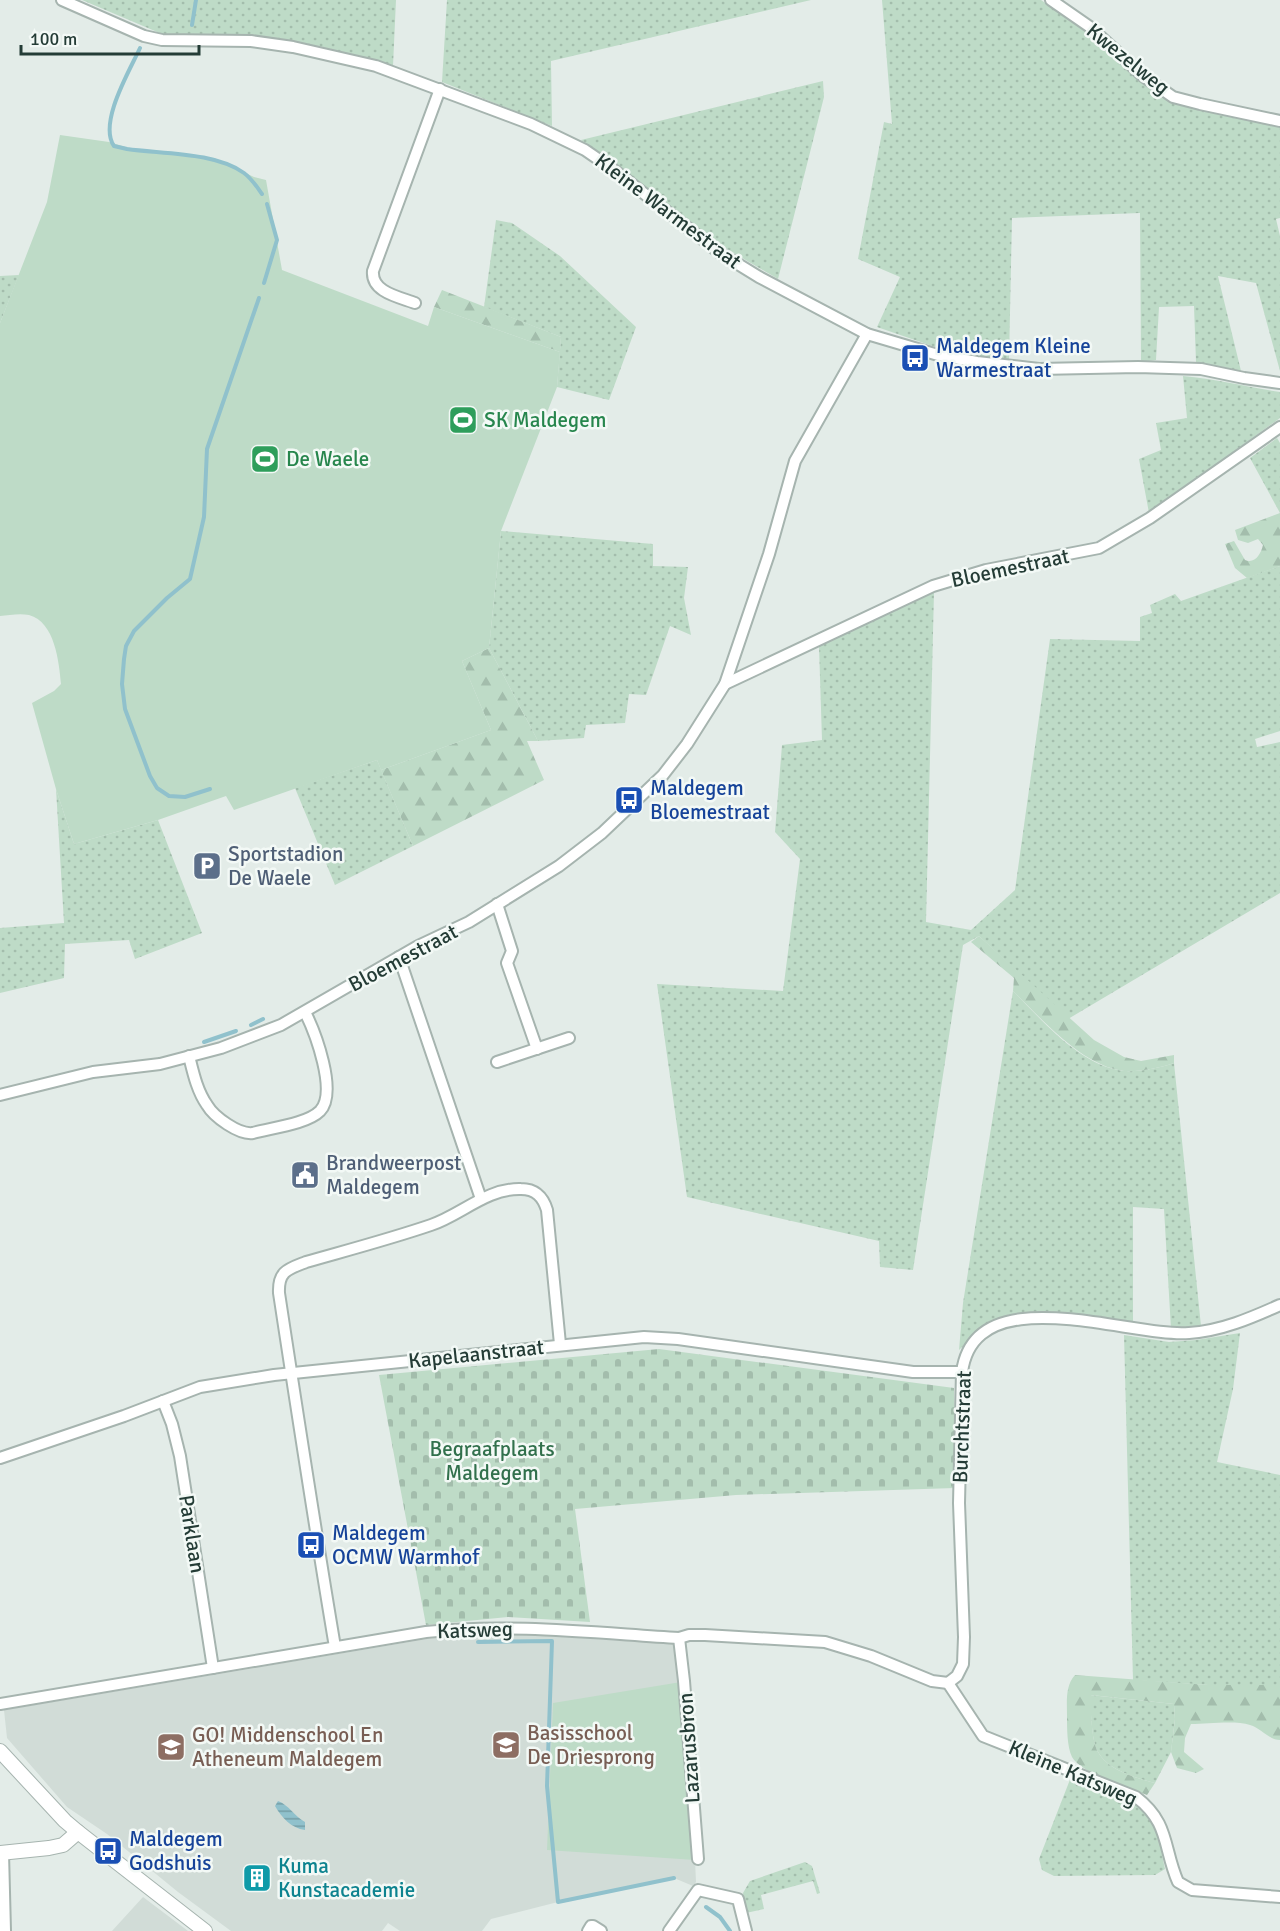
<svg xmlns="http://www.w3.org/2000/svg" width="1280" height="1931" font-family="Signika,sans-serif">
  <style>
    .built { fill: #d1dcd7 }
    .grass { fill: url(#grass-dots) }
    .forest { fill: url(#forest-firs) }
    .cemetery { fill: url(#cemetery-stones) }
    .pitch { fill: #bedbc7 }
    .water { fill: url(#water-rules) }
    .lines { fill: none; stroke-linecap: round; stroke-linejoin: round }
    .stream { stroke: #90c1cc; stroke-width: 4 }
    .minor-casing { stroke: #a6b4af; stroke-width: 14 }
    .tertiary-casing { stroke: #a6b4af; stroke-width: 16 }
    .minor { stroke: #fff; stroke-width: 10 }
    .tertiary { stroke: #fff; stroke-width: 14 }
    .labels { text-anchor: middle; stroke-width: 5; stroke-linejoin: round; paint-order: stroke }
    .street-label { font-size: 21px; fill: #243c36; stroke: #f3f9f6 }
    .transit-label { font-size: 21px; fill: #164399; stroke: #f3f9f6; text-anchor: start }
    .leisure-label { font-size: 21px; fill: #27864d; stroke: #f3f9f6; text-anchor: start }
    .service-label { font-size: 21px; fill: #4e5e75; stroke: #f3f9f6; text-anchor: start }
    .park-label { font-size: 21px; fill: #31704c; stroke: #f3f9f6 }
    .education-label { font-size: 21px; fill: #785e54; stroke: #f3f9f6; text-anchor: start }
    .culture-label { font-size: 21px; fill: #0d838f; stroke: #f3f9f6; text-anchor: start }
  </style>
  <defs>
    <pattern id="grass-dots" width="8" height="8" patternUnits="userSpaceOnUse" patternTransform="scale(1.5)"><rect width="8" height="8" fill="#bedbc7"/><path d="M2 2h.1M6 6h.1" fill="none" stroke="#a3bdac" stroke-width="1.8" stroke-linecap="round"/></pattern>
    <pattern id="forest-firs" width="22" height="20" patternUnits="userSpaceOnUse" patternTransform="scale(1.5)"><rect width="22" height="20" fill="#bedbc7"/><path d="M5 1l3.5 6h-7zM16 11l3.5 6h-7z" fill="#a3bdac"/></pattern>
    <pattern id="cemetery-stones" width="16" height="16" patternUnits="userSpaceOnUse" patternTransform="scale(1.5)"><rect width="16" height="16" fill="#bedbc7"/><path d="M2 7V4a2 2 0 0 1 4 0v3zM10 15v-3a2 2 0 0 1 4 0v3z" fill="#a3bdac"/></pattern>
    <pattern id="water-rules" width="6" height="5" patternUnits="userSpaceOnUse" patternTransform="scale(1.5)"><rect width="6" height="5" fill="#90c1cc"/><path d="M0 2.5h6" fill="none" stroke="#759ea6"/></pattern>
  </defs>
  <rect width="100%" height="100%" fill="#e3ece8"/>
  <g class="built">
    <path d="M513,1634L675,1644L681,1682L695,1860L696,1882L693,1886L674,1878L558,1902L491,1919L482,1931H400L388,1923L382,1931H231L178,1892L107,1834L67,1807L7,1738L4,1710L427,1639L465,1635Z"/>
    <path d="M143,1897L188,1931H189H112Z"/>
  </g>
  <g class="grass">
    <path d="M82,0H396L393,66L321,47L263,37L162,34Z"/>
    <path d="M447,0H811L551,61L552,126L442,82Z"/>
    <path d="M882,0H1041L1102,43L1133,74L1162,98L1182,106L1280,127V218L1276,219L1280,236V371L1256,283L1218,276L1241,371L1196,362L1194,306L1159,307L1156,360L1141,362L1140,213L1012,218L1009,361L944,350L877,327L900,277L858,259L884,122L892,124Z"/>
    <path d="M823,81L824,97L778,279C758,267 738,256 718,243C671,211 628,172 581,140Z"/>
    <path d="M496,220L512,223L560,256L636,327L609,400L557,387L561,337L484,307Z"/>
    <path d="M19,275L0,323V276Z"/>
    <path d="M1183,376C1216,379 1247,387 1280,392V418L1149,513L1139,459L1161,450L1156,423L1187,418Z"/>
    <path d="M1277,438L1280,443V513L1250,458Z"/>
    <path d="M501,531L653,544V566L688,567L684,598L691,635L670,626L646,695L629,694L625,723L586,725L584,738L538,741L489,648Z"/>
    <path d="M1280,566V731L1255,739L1257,747L1280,742V893L1068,1019L979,936L963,945L913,1270L880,1267L879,1241L687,1197L657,984L783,991L800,859L775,832L782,745L822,740L819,646L934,592L926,922L971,930L1015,890L1050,639L1140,641V617L1152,613L1150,605L1175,594L1181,601Z"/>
    <path d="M377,760L413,846L335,885L295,788Z"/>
    <path d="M56,789L74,844L158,820L202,933L135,959L129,940L65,944L64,978L0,993V928L64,923Z"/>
    <path d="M1013,991C1042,1020 1080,1066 1124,1071C1140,1072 1159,1068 1174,1063L1201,1326L1171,1329L1164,1209L1133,1207V1322C1100,1318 1027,1305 999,1318C984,1325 971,1339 959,1350L963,1303Z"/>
    <path d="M1240,1333L1233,1389L1217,1462L1280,1475V1685H1208L1133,1680L1124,1335L1169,1342L1196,1340Z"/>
    <path d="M1090,1695L1174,1704L1175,1719L1171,1752L1155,1783C1137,1778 1109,1771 1098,1752C1091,1740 1091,1709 1090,1695Z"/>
    <path d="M1071,1777C1089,1784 1132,1797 1144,1810C1158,1826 1161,1849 1165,1869L1155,1875L1054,1876L1042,1870L1039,1859Z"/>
    <path d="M805,1862L812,1866L820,1893L817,1894L813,1881L761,1895L764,1909L746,1913L743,1893L750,1881Z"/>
  </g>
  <g class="forest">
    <path d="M442,290L561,337L560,352L434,307Z"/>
    <path d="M1280,513V566L1247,578L1235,568L1225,544L1234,541L1245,560C1255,564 1261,554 1263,545L1258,539L1248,543L1238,540L1235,530Z"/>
    <path d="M489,648L538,741H527L544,780L413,846L381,770L491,730L462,661Z"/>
    <path d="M979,936L1094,1040L1124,1057L1141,1061L1174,1055V1063C1159,1068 1140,1072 1124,1071C1082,1066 1042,1019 1013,991L1014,978L971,942Z"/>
    <path d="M1075,1675L1208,1685H1280V1740C1269,1740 1261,1728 1250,1725C1235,1720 1208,1724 1191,1724L1185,1738L1184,1752L1204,1769L1196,1773L1177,1768L1171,1752L1175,1719L1174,1704L1091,1695C1091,1710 1091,1739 1098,1752C1109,1771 1137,1778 1155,1783L1147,1795C1130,1788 1080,1773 1072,1757C1067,1747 1067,1728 1067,1716C1067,1702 1065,1686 1075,1675Z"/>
  </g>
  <path class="cemetery" d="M659,1349L954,1388L955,1488L736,1495L575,1509L590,1622L508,1617L426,1625L379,1375Z"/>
  <g class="pitch">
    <path d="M60,135L109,142L142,152L214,158L254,177L266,180L282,270L428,326L434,307L560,352L557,387L501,531L489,648L462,661L491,730L381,770L377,760L234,810L226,796L158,820L74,844L56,789L32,703L54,691L61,684C59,662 55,622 29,615C20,613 9,615 0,616V323L47,202Z"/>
    <path d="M681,1682L695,1860L547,1850L553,1703Z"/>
  </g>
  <path class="water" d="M278,1801C289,1805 294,1816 305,1822V1830C291,1828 282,1818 275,1806Z"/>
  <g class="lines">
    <g class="stream">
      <path d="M192,25L196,0"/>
      <path d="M140,48C130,70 98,123 114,146L127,149C162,154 215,152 244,173C252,179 257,187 262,194"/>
      <path d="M264,283L277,240L267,204"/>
      <path d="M210,789L185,797L169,796L157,788L150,776L125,709L122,684L124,659L126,646L134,631L167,598L190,579L204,517L207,449L259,298"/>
      <path d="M251,1025L263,1019"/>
      <path d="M204,1042L236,1031"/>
      <path d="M478,1642L552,1641L547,1786L558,1902L674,1878"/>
      <path d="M706,1907L720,1917L730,1931"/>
    </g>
    <g class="minor-casing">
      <g id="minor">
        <path d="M62,0L144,36L162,40L251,41L293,47L376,66L531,124L585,150L614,170L720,253L759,277L867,334L938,355L977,362L1039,369L1138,367L1201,369L1244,378L1280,383"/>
        <path d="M1051,0L1090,27L1143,76L1173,97L1200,104L1280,121"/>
        <path d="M415,303C399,297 371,292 373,271L440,89"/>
        <path d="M725,684L933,586L986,570L1099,548L1150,518L1280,427"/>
        <path d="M497,904L512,951L507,963L537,1049"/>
        <path d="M399,957L481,1199"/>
        <path d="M189,1056C193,1072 197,1091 207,1105C214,1117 239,1135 253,1133C271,1128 307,1124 320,1111C338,1092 315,1032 305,1012"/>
        <path d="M497,1062L569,1038"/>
        <path d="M0,1095L93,1072L160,1064L221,1048L281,1025L418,946L469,922L559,866L602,833L663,775L687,744L725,684L769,554L795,461L867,334"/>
        <path d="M163,1401L172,1424L180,1456L213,1668"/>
        <path d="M0,1458L124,1416L200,1387L274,1375L644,1337L678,1339L913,1372H962"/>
        <path d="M679,1638L684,1681L698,1859"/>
        <path d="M335,1647C315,1529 297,1411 279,1293C278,1271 288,1269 306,1262C348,1250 390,1239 431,1225C461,1215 487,1188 521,1189C536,1189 543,1197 547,1210L560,1344"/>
        <path d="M948,1683L957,1676L963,1664L964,1637L959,1503L962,1372C975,1276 1130,1338 1189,1333C1221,1331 1251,1318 1280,1305"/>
        <path d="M948,1683L983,1736L1136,1797C1170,1823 1163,1848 1178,1882L1192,1890L1280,1897"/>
        <path d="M0,1704L426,1632C510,1623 595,1633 679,1638L689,1635H705L825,1642L871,1656L932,1681L948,1683"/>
        <path d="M3,1853L5,1931"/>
        <path d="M588,1931L591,1926H593L601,1931"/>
        <path d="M669,1931L698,1890L738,1899L746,1931"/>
      </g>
    </g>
    <g class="tertiary-casing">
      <g id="tertiary">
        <path d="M0,1751L65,1821L78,1832L205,1931"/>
        <path d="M0,1853L49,1848L63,1845L78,1832"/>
      </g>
    </g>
    <use href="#minor" class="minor"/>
    <use href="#tertiary" class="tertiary"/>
  </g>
  <defs>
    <g id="bus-square" transform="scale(1.5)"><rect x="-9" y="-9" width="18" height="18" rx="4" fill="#1a4fb4" stroke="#f3f9f6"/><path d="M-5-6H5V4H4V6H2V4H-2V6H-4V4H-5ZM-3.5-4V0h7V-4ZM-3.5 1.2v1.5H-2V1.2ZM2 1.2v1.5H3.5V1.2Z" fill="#fff"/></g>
    <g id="stadium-square" transform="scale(1.5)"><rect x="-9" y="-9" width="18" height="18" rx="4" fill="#2e9e5b" stroke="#f3f9f6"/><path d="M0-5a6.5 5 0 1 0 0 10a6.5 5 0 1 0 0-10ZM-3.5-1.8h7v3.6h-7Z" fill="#fff"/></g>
    <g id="parking-square" transform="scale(1.5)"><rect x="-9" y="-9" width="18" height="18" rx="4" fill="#5c6f8a" stroke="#f3f9f6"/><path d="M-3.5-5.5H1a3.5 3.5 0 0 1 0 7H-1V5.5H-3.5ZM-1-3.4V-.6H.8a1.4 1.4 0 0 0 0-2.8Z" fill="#fff"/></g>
    <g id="civic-square" transform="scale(1.5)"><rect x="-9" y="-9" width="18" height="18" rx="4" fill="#5c6f8a" stroke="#f3f9f6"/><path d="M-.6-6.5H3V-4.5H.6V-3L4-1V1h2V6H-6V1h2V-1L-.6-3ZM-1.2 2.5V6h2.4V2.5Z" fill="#fff"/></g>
    <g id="school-square" transform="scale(1.5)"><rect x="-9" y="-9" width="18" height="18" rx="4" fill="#8d6e63" stroke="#f3f9f6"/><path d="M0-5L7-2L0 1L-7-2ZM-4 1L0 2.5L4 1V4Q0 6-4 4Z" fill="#fff"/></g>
    <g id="building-square" transform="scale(1.5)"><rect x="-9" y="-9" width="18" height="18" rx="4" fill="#0f9aa8" stroke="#f3f9f6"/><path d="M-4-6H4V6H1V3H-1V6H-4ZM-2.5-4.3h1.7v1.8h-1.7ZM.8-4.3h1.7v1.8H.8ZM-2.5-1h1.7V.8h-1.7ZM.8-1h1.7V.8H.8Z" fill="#fff"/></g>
  </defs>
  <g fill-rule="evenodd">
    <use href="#bus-square" x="915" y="358"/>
    <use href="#stadium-square" x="463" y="420"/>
    <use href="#stadium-square" x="265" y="459"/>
    <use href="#bus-square" x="629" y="800"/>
    <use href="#parking-square" x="207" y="866"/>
    <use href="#civic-square" x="305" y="1175"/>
    <use href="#bus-square" x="311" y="1545"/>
    <use href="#school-square" x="506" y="1745"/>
    <use href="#school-square" x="171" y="1747"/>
    <use href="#bus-square" x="108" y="1851"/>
    <use href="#building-square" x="257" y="1878"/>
  </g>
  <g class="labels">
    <g class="street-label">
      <text transform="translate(1128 59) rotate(39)" y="7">Kwezelweg</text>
      <text transform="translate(668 211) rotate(37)" y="7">Kleine Warmestraat</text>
      <text transform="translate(1010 568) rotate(-12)" y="7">Bloemestraat</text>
      <text transform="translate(403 958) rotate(-28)" y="7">Bloemestraat</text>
      <text transform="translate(476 1354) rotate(-6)" y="7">Kapelaanstraat</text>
      <text transform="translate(962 1427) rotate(-88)" y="7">Burchtstraat</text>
      <text transform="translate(192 1534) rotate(81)" y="7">Parklaan</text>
      <text transform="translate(475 1630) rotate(-2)" y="7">Katsweg</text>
      <text transform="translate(689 1748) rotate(-94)" y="7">Lazarusbron</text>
      <text transform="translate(1073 1773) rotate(23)" y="7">Kleine Katsweg</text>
    </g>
    <g class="transit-label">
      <text x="936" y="353">Maldegem Kleine<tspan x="936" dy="24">Warmestraat</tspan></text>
      <text x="650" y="795">Maldegem<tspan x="650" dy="24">Bloemestraat</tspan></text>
      <text x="332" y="1540">Maldegem<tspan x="332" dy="24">OCMW Warmhof</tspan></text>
      <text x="129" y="1846">Maldegem<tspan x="129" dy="24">Godshuis</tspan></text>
    </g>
    <g class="leisure-label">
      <text x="484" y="427">SK Maldegem</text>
      <text x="286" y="466">De Waele</text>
    </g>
    <g class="service-label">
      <text x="228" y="861">Sportstadion<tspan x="228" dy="24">De Waele</tspan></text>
      <text x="326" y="1170">Brandweerpost<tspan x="326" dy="24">Maldegem</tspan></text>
    </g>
    <g class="park-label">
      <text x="492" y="1456">Begraafplaats<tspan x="492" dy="24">Maldegem</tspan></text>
    </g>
    <g class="education-label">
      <text x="527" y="1740">Basisschool<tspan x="527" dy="24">De Driesprong</tspan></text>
      <text x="192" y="1742">GO! Middenschool En<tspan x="192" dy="24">Atheneum Maldegem</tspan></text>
    </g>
    <g class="culture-label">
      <text x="278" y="1873">Kuma<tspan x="278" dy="24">Kunstacademie</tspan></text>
    </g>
  </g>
  <path d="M21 45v9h178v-9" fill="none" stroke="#243c36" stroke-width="3"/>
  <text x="30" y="45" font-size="18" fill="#243c36" stroke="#f3f9f6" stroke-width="4.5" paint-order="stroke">100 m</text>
</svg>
